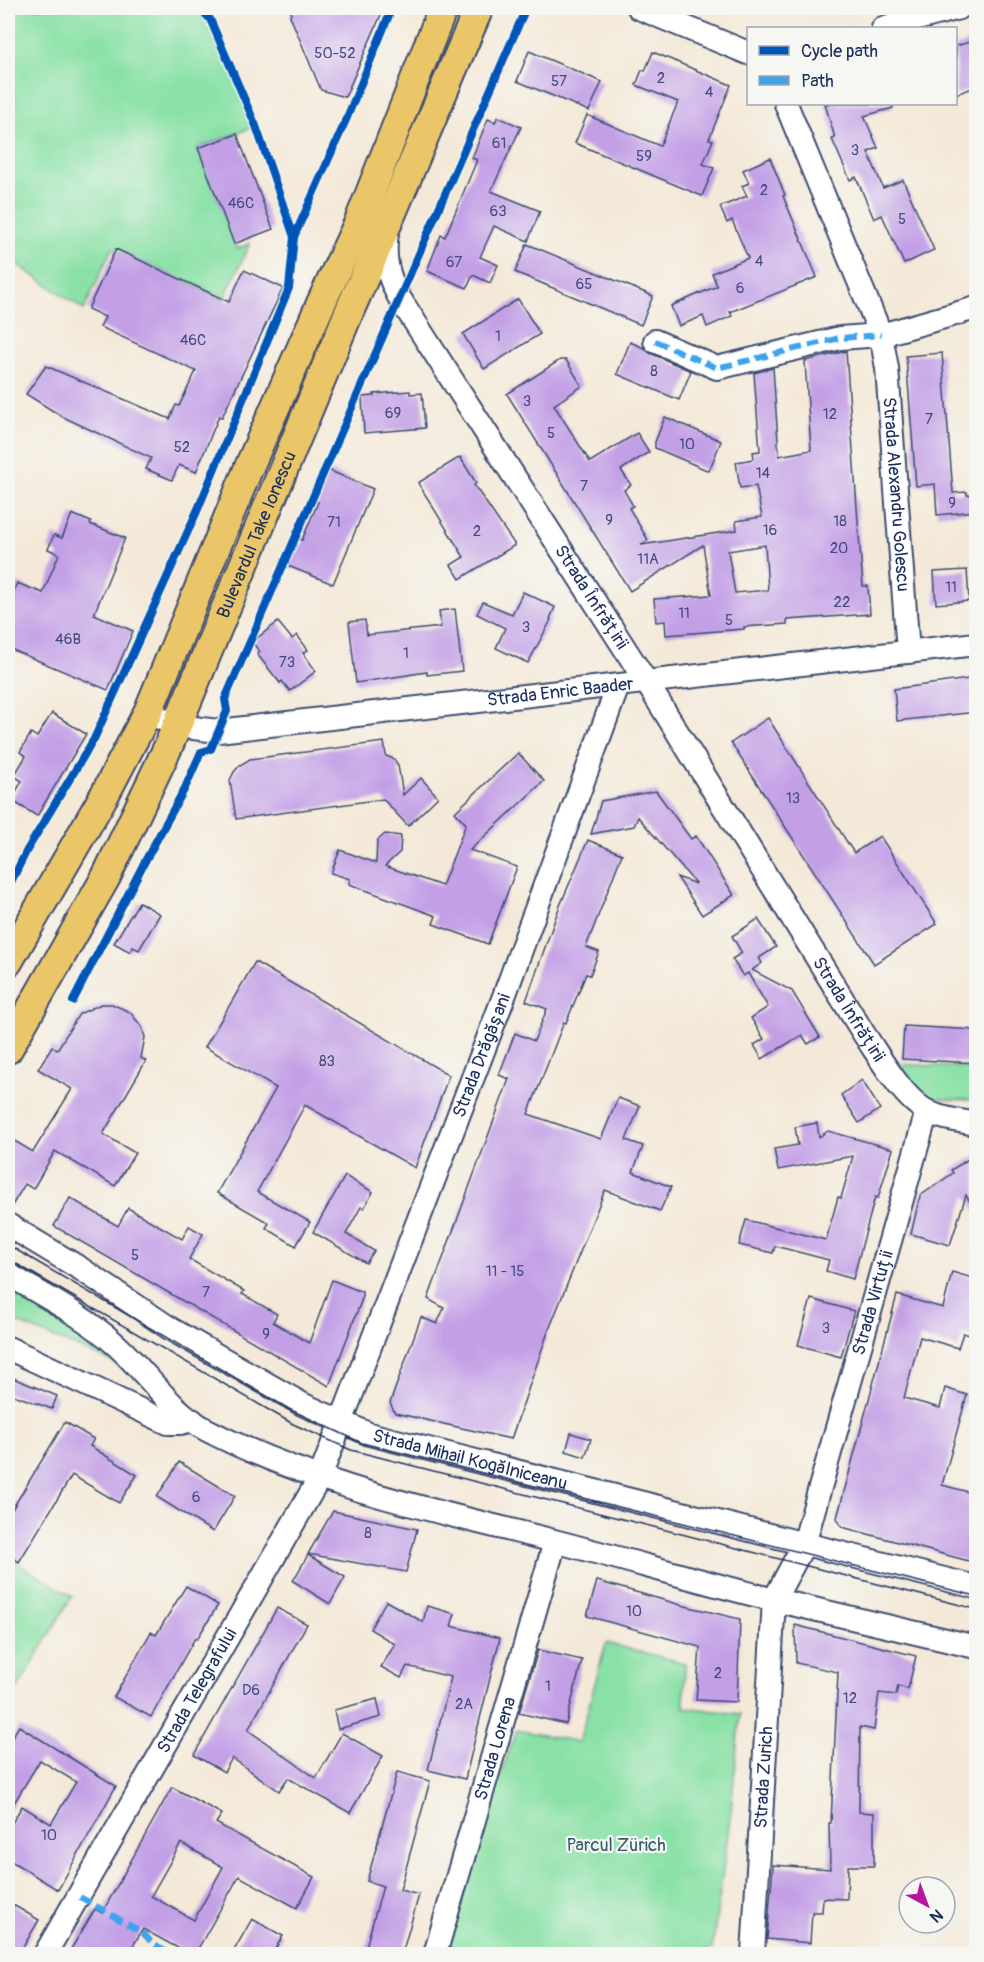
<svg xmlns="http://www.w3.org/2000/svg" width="984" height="1962" font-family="Pangolin,sans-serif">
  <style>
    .green { fill: #89e1a6; stroke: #528882; stroke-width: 1.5 }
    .building { fill: #c3a0e6; fill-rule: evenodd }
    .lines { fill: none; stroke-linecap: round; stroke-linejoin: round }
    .minor-casing { stroke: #3c4b70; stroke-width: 26 }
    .major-casing { stroke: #3c4b70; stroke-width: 32 }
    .minor { stroke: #fff; stroke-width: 22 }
    .major { stroke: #ebc669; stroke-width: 28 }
    .tram { stroke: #1b2f5e; stroke-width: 1.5 }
    .quiet { stroke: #3da3ed; stroke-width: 6; stroke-dasharray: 12 6; stroke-linecap: butt }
    .cycleway-casing { stroke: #f6f6f2; stroke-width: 11 }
    .cycleway { stroke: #0057b8; stroke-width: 8 }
    .labels { text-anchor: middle; stroke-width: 4.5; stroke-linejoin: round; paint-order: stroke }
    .number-label { font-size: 15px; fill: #454b80 }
    .street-label { font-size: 18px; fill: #1b2f5e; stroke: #f6f6f2 }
    .park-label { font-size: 18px; fill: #365c70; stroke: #f6f6f2 }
  </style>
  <rect width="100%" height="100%" fill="#f6f6f2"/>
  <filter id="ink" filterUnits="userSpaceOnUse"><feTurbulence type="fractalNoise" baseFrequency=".0167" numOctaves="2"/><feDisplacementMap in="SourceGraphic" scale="12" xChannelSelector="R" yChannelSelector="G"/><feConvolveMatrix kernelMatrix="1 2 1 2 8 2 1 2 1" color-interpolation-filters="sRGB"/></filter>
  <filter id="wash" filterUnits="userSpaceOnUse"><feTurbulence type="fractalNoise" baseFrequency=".008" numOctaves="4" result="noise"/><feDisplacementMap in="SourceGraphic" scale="24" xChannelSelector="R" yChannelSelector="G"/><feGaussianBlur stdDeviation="1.35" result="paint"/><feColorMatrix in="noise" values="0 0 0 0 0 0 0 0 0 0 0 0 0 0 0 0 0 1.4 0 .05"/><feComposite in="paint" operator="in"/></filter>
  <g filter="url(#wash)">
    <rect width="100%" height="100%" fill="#f4e9d8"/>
    <g class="green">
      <path d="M8,8H199L210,19L256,126L198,148L237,249L250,243L224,299L112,248L84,310L8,258Z"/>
      <path d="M896,1064L976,1068V1100L932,1099L918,1094Z"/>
      <path d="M8,1281L88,1328L130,1369L8,1319Z"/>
      <path d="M8,1558L72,1596L8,1705Z"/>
      <path d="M606,1643L685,1663L684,1707L740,1714L731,1811L712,1949L687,1954H447L489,1806L517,1730L579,1742Z"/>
    </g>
    <g id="blocks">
      <g class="building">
        <path d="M293,8H384L345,97L321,90L290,16Z"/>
        <path d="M976,40V87L956,94V46Z"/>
        <path d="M529,51L602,82L589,111L517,81Z"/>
        <path d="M653,52L731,85L709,139L713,140L703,164L714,168L702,196L575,143L587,115L660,146L678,102L636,85L642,70L645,71Z"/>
        <path d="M825,104H892L893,108L864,116L878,148L868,152L883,188L903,180L934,250L904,264L882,215L874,219L856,177L850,180L832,139L835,138Z"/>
        <path d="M498,117L521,127L491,191L540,211L528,241L494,226L480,257L498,265L490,283L473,275L467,288L427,271L441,235L445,237L477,160L472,158L488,119L495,122Z"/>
        <path d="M237,134L273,229L234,244L198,148Z"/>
        <path d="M770,158L785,195L783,196L817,277L730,312L732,316L707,327L703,316L679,326L671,306L717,286L712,273L748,258L732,220L727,223L720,207L747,196L742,186L749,183L743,170Z"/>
        <path d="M527,244L653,296L641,325L515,272Z"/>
        <path d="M116,249L229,302L244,270L283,288L222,417L219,416L196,472L179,465L172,480L146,469L151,458L61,416L26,394L46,366L170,419L176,405L179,406L196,371L100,327L105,317L88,309Z"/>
        <path d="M518,299L540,334L484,369L463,334Z"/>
        <path d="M630,342L644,348L650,353L691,371L679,400L617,374Z"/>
        <path d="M846,351L859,536L863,586H868L870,614L787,620V624L744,627V629L666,635L665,621L656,622L654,599L711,595L703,545L630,591L507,394L560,360H566L582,386L554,405L590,462L637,433L649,452L621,470L631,485L624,490L633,506L629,508L648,540L641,545L737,530L736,521L762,517L756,486L740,488L736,462L754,459L753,452L760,451L754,373L773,368L779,456L811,450L805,361ZM765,545L768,590L735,593L728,551Z"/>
        <path d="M942,353L953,493L967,492V495H976V511L937,515L935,484L916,486L906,356Z"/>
        <path d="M410,391V394L422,393L425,428L364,433L362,397L374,396V394Z"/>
        <path d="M665,417L721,441L709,471L655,448V442Z"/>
        <path d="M460,457L476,483L474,485L515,545L460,579L451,565L464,557L418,483Z"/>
        <path d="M328,470L373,489L333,584L288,566L299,539L302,540L318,502L315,501Z"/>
        <path d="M72,514L91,522L90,524L125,538L94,614L133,631L108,690L8,648V606L17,583L43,593L59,554L48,549L54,535L62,538Z"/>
        <path d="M967,570L969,601L936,604L934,572Z"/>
        <path d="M523,592L555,607L550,619L551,620L528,663L496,648L505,628L477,614L483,602L512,614Z"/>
        <path d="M455,609L462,671L427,675V672L356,683L349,622L365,620L367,635L441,627L439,611Z"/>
        <path d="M278,622L292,639L297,635L308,650L303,653L316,671L290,691L282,681L280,683L257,654L260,652L252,642Z"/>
        <path d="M976,678V712L897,721L894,689Z"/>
        <path d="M52,713L86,734L37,816L11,800L22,781L14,776L26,756L20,752L31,733L37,737Z"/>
        <path d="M768,718L854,853L880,836L937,924L874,964L731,743Z"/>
        <path d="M384,742L386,756L394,759L398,765L403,795L421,778L438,797L408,826L383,799L236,819L230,780L234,772L240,765L250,759Z"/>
        <path d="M518,753L544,781L470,850L517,867L488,944L433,924L436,916L349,884L350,879L331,873L340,850L376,863L377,841L385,834L401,836L400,852L385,866L442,886L466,824L455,812Z"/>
        <path d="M656,791L691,839L696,836L734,895L702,915L677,877L696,884L638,817L634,826L591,834L601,801Z"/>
        <path d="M588,840L622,854L586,947L599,952L590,975L586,974L566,1023L564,1022L528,1114L601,1139L618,1098L640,1106L626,1140L643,1146L633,1172L671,1187L660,1211L605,1190L548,1332L511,1439L395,1413L390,1403L421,1317L437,1324L444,1308L428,1299L509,1079L499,1075L515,1033L534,1041L547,1009L526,1001L559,908Z"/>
        <path d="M139,902L160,914L139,950L133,947L130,952L114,943Z"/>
        <path d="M758,919L776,947L759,958L762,963L752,970L792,991L820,1037L808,1044L802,1035L762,1059L754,1045L764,1039L751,1018L768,1007L748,973L743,976L732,959L742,953L732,936Z"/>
        <path d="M255,962L449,1075L415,1168L305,1105L257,1192L310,1222L296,1246L266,1228L269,1223L217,1193L276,1088L205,1047Z"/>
        <path d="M101,1004H112L130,1012L142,1027L145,1037L141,1058L146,1061L103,1134L135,1153L115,1186L55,1151L33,1189L25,1184L8,1212V1137L33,1152L72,1089L38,1069L52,1046L57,1050L79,1014Z"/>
        <path d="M904,1026L976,1030V1063L902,1059Z"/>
        <path d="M862,1080L880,1109L859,1123L841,1095Z"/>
        <path d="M817,1123L819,1137L828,1131L893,1149L878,1198L875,1197L853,1279L826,1271L829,1260L775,1246L773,1253L739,1245L746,1220L826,1240L838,1197L841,1198L853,1156L778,1170L774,1149L798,1145L795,1127Z"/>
        <path d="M976,1154V1212L966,1195L950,1245L911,1234L920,1196L953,1173L951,1170Z"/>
        <path d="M345,1176L373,1192L364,1208L361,1207L346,1234L374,1251L366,1263L313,1232Z"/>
        <path d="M70,1198L118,1226L128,1208L182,1239L189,1226L203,1234L189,1259L244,1291L242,1294L277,1314L273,1322L309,1343L332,1280L362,1292V1299L329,1386L54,1226Z"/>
        <path d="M952,1272L976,1279V1337L963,1333L958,1348L920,1337L904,1398L940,1408L945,1388L967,1395L942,1485L976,1494V1563L842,1527L837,1518L897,1295L943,1308Z"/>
        <path d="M811,1299L854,1311L841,1357L798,1345Z"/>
        <path d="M8,1376L57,1396L52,1409L8,1393Z"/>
        <path d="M65,1422L94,1439L90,1446L137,1475L119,1503L72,1475L19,1562L8,1555V1516Z"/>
        <path d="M571,1433L591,1439L585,1457L566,1451Z"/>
        <path d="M179,1462L235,1496L213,1532L157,1497Z"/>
        <path d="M333,1511L417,1529L406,1572L308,1554Z"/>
        <path d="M308,1555L345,1577L330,1604L293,1581Z"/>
        <path d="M597,1581L681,1605L740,1619L737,1702L696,1700L700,1647L587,1616Z"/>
        <path d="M186,1586L218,1605L197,1639L195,1638L151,1717L114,1697L151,1632L156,1635Z"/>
        <path d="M386,1601L423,1622L427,1606L455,1614L451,1626L500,1638L465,1779L428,1770L451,1677L407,1666L401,1678L381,1667L395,1644L370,1629Z"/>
        <path d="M277,1608L307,1624L248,1730L316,1778L342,1733L383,1756L350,1813L288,1778L279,1791L232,1758L224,1772L194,1755Z"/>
        <path d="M795,1625L916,1656L908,1689L898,1686L896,1695L879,1693L874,1730L860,1727L859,1812L874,1813V1866H848L847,1899L823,1898L822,1912H812L810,1943L767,1939L773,1865L830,1869L829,1823H831L838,1672L796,1663Z"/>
        <path d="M538,1650L582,1660L566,1724L519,1713Z"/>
        <path d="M377,1699L381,1717L338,1729L334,1710Z"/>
        <path d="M19,1726L116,1786L58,1890L8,1859V1830L22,1806L51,1824L76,1782L40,1760L8,1813V1744Z"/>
        <path d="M397,1772L430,1781L400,1890L419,1895L402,1954H364L383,1886L367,1881Z"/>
        <path d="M172,1787L222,1814L216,1823L314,1877L297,1908L239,1876L195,1954H174L178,1948L143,1929L128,1954H68L95,1909L102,1913ZM181,1843L223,1867L194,1920L151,1896Z"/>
        <path d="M8,1902L39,1920L19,1954H8Z"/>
        <path d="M252,1919L283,1936L272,1954H232Z"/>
      </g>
    </g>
  </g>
  <g filter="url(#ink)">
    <use href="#blocks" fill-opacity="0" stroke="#3c4b70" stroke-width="1.5"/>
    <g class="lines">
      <g class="minor-casing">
        <g id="minor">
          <path d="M639,8L748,53"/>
          <path d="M883,28L959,8"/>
          <path id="s1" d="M786,104L881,335L887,368L908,652"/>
          <path id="s2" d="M387,233C383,259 388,277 400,299L647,683L864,1034C881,1059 906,1105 935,1115C948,1120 963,1121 976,1124"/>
          <path d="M655,341L717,368L840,338L881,335L976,308"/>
          <path id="s3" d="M148,712L177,726L218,731L976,644"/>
          <path id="s4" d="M8,1225L81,1269L171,1329L302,1404L369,1434L976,1587"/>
          <path d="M8,1274C43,1296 83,1315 114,1343C146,1371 169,1410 207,1430C315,1486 437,1511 554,1541C628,1560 701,1582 775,1600C842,1616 909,1631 976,1647"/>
          <path d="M8,1348L168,1423H181L192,1420"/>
          <path id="s5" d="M45,1954L320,1477L503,999L618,686"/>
          <path id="s6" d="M435,1954L555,1542"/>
          <path id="s7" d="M753,1954L774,1600L804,1544L927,1111"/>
        </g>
      </g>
      <g class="major-casing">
        <g id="major">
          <path d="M8,962L105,794L148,712L249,467L322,301L358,224L443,8"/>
          <path id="s8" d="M8,1049L106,877L168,747L349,312C394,211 435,109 479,8"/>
        </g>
      </g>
      <use href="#minor" class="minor"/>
      <use href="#major" class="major"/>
      <g class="tram">
        <path d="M8,1245L289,1409L362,1443L976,1596"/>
        <path d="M8,1259L293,1424L351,1450L976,1609"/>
      </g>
      <g class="quiet">
        <path d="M655,341L717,368L840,338L881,335"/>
        <path d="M80,1897L143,1933L154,1945L171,1954"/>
      </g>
      <g class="cycleway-casing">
        <g id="cycleway">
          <path d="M199,8L210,19L256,126L294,237"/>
          <path d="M8,888L27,850L94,739L198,509L289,288L294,237L346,120L392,8"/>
          <path d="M73,1001L144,863L185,788L201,752L211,749L227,711L225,699L526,8"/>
        </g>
      </g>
      <use href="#cycleway" class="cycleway"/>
    </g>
  </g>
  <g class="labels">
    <g class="number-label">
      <text x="335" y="58">50-52</text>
      <text x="661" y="83">2</text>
      <text x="559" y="86">57</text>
      <text x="709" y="97">4</text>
      <text x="499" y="148">61</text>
      <text x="855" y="155">3</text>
      <text x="644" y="161">59</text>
      <text x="764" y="195">2</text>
      <text x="241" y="208">46C</text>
      <text x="498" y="216">63</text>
      <text x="902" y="224">5</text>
      <text x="759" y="266">4</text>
      <text x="454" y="267">67</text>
      <text x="584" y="289">65</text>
      <text x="740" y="293">6</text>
      <text x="498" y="341">1</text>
      <text x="193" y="345">46C</text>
      <text x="654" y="376">8</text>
      <text x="527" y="406">3</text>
      <text x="393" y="418">69</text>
      <text x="830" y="419">12</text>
      <text x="929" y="424">7</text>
      <text x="551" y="438">5</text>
      <text x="687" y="449">10</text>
      <text x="182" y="452">52</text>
      <text x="763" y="478">14</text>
      <text x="584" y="491">7</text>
      <text x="952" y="508">9</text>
      <text x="609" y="525">9</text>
      <text x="840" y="526">18</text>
      <text x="334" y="527">71</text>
      <text x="770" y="535">16</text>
      <text x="477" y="536">2</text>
      <text x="839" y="553">20</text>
      <text x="648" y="564">11A</text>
      <text x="951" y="592">11</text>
      <text x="842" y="607">22</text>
      <text x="684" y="618">11</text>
      <text x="729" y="625">5</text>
      <text x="526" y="632">3</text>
      <text x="68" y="644">46B</text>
      <text x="406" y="658">1</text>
      <text x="287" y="667">73</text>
      <text x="793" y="803">13</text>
      <text x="327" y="1066">83</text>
      <text x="135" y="1260">5</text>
      <text x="505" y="1276">11 - 15</text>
      <text x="206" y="1297">7</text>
      <text x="826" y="1333">3</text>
      <text x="266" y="1339">9</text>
      <text x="196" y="1502">6</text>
      <text x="368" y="1538">8</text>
      <text x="634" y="1616">10</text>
      <text x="718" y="1678">2</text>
      <text x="548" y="1691">1</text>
      <text x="251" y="1695">D6</text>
      <text x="850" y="1703">12</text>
      <text x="464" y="1709">2A</text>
      <text x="49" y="1840">10</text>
    </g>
    <g class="street-label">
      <text dy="6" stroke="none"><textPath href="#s1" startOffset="410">Strada Alexandru Golescu</textPath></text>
      <text dy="6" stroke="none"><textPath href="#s8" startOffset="572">Bulevardul Take Ionescu</textPath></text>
      <text dy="6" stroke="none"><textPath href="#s2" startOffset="423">Strada Înfrățirii</textPath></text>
      <text dy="6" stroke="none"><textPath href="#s3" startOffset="418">Strada Enric Baader</textPath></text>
      <text dy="6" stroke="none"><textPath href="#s2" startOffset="909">Strada Înfrățirii</textPath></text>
      <text dy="6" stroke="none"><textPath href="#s5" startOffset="1002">Strada Drăgășani</textPath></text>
      <text dy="6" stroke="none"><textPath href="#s7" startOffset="669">Strada Virtuții</textPath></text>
      <text dy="6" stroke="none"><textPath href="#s4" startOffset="522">Strada Mihail Kogălniceanu</textPath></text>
      <text dy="6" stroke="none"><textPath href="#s5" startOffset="304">Strada Telegrafului</textPath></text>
      <text dy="6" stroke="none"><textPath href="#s6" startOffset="214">Strada Lorena</textPath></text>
      <text dy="6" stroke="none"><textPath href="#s7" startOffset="177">Strada Zurich</textPath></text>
    </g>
    <g class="park-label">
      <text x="616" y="1851">Parcul Zürich</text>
    </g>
  </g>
  <rect width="984" height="1962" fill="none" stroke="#f6f6f2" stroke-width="30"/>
  <rect x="747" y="27" width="210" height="78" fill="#f6f6f2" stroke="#9ea6b7" stroke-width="1.5"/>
  <rect x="759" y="46" width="30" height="9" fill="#0057b8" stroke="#9ea6b7" stroke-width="1.5"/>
  <text x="801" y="57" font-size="18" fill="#1b2f5e">Cycle path</text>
  <rect x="759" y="76" width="30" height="9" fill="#3da3ed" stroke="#9ea6b7" stroke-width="1.5"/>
  <text x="801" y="87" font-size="18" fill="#1b2f5e">Path</text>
  <g transform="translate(927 1905) rotate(139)"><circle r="28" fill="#f6f6f2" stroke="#9ea6b7" stroke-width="1.5"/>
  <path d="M0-4.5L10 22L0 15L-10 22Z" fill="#b5179e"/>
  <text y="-9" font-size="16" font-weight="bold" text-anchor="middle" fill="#1b2f5e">N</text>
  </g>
</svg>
